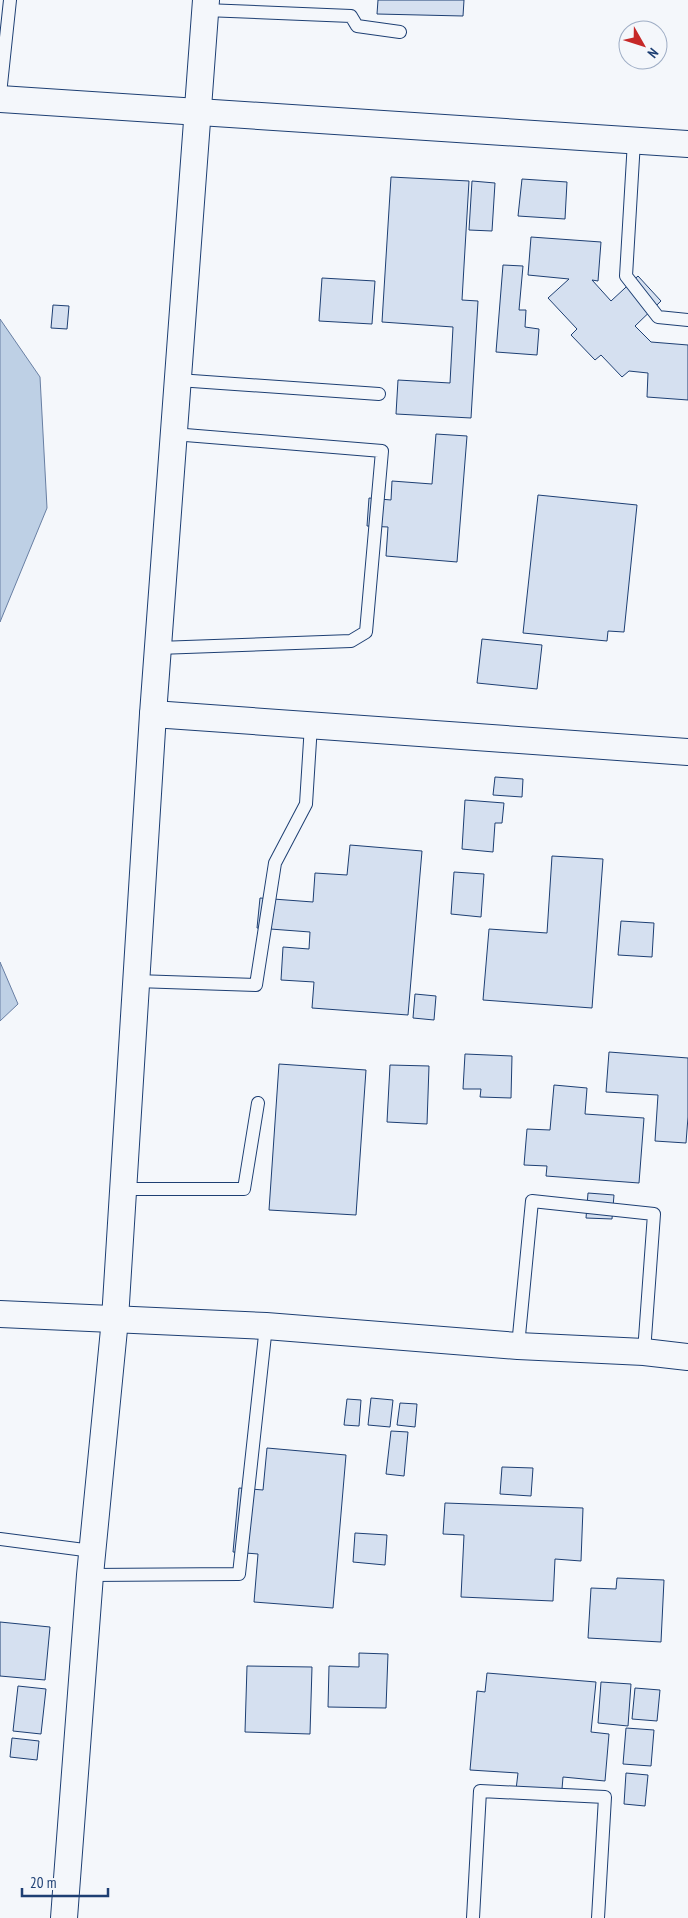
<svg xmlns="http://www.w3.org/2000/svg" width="688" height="1918" font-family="'PT Sans Narrow',sans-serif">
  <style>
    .water { fill: #bed0e5; stroke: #687fa3 }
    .building { fill: #d5e0f0; stroke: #1d3f73 }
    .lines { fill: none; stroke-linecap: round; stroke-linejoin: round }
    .service-casing { stroke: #1d3f73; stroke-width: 14 }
    .minor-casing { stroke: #1d3f73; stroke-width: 28 }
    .service { stroke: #f4f7fb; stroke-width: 12 }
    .minor { stroke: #f4f7fb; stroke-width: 26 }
  </style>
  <rect width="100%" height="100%" fill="#f4f7fb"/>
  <g class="water">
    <path d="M0,319L40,377L47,508L0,622Z"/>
    <path d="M0,962L18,1004L0,1021Z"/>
  </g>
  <g class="building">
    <path d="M378,0H464L463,16L377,14Z"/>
    <path d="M391,177L469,181L462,300L478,301L471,418L396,414L398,380L450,383L453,327L382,322Z"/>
    <path d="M522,179L567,182L565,219L518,216Z"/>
    <path d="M472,181L495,183L492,231L469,230Z"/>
    <path d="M531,237L601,242L598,281L592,280L611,301L638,276L661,301L635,326L651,342L688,345V400L647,397L648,373L629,371L622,377L601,355L595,360L571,335L577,329L548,298L569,279L528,275Z"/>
    <path d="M503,265L523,266L519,310H526L525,327L539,329L537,355L496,352Z"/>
    <path d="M322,278L375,281L372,324L319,321Z"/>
    <path d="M53,305L69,306L67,329L51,328Z"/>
    <path d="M436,434L467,436L457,562L386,556L388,527L367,526L369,498L391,500L392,481L432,484Z"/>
    <path d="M538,495L637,505L624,632L608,631L607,641L523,633Z"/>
    <path d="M482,639L542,645L537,689L477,683Z"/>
    <path d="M495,777L523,779L522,797L493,795Z"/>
    <path d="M465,800L504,803L502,823H495L493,852L462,849Z"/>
    <path d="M350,845L422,851L408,1015L312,1008L314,982L281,980L283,947L309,949L310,932L257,928L260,898L313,902L315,873L347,875Z"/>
    <path d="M552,856L603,859L592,1008L483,1000L489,929L547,933Z"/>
    <path d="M454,872L484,874L481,917L451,914Z"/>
    <path d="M621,921L654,923L652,957L618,955Z"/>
    <path d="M415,994L436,996L434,1020L413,1018Z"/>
    <path d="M609,1052L688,1058V1117L686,1143L655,1141L658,1095L606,1092Z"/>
    <path d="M465,1054L512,1056L511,1098L480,1097L481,1089H463Z"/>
    <path d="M279,1064L366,1070L356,1215L269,1210Z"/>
    <path d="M390,1065L429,1066L427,1124L387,1122Z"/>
    <path d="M554,1085L587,1088L585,1114L644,1118L639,1183L546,1176L547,1166L524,1165L527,1129L550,1130Z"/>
    <path d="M588,1193L614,1195L612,1219L586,1218Z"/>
    <path d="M371,1398L393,1400L390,1427L368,1425Z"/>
    <path d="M347,1399L361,1400L359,1426L344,1425Z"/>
    <path d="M400,1403L417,1404L415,1427L397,1425Z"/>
    <path d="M391,1431L408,1432L404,1476L386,1474Z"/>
    <path d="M267,1448L346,1455L333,1608L254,1602L258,1554L233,1552L239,1488L263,1490Z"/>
    <path d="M502,1467L533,1468L531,1496L500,1494Z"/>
    <path d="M445,1503L583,1508L581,1561L555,1559L553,1601L461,1597L464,1535L443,1534Z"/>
    <path d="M355,1533L387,1535L385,1565L353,1562Z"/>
    <path d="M617,1578L664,1580L661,1642L588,1638L591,1588L616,1589Z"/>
    <path d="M0,1622L50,1627L45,1680L0,1676Z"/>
    <path d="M359,1653L388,1654L386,1708L328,1707L329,1666L359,1667Z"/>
    <path d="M247,1666L312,1667L310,1734L245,1732Z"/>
    <path d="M487,1673L596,1682L591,1732L609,1734L605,1781L563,1777L561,1801L515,1798L518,1773L470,1770L477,1691L485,1692Z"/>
    <path d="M601,1682L631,1684L628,1726L598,1723Z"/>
    <path d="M18,1686L46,1689L41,1734L13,1731Z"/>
    <path d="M635,1688L660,1690L657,1721L632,1719Z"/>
    <path d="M626,1728L654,1730L651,1766L623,1764Z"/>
    <path d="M12,1738L39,1741L37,1760L10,1757Z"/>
    <path d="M626,1773L648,1775L645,1806L624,1804Z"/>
  </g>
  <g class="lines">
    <g class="service-casing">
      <g id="service">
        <path d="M205,10L351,16L357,26L400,32"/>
        <path d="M0,94L10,0"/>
        <path d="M634,141L626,276L658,317L688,320"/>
        <path d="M178,380L379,394"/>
        <path d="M158,648L351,641L366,632L382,451L173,434"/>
        <path d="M136,981L256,985L275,863L306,804L311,725"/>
        <path d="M123,1189H244L258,1103"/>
        <path d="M518,1346L532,1201L654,1214L644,1352"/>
        <path d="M0,1539L92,1551"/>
        <path d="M90,1575L239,1574L266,1326"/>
        <path d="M473,1918L480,1791L605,1797L598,1918"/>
      </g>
    </g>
    <g class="minor-casing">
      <g id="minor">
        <path d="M0,99L688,144"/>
        <path d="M153,714L688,752"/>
        <path d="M0,1314L266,1326L518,1346L644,1352L688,1357"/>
        <path d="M64,1918L90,1575L115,1319L153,714L206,0"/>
      </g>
    </g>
    <use href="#service" class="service"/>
    <use href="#minor" class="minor"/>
  </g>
  <g transform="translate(643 45) rotate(129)"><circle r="24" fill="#f4f7fb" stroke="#9eadc5"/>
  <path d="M0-4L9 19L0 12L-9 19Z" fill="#c62828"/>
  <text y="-8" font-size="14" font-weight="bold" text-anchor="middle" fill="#1d3f73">N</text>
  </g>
  <path d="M22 1888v8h86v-8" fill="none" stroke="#1d3f73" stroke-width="2.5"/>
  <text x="30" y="1888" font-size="15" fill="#1d3f73" stroke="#f4f7fb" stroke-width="4" paint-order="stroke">20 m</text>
</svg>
